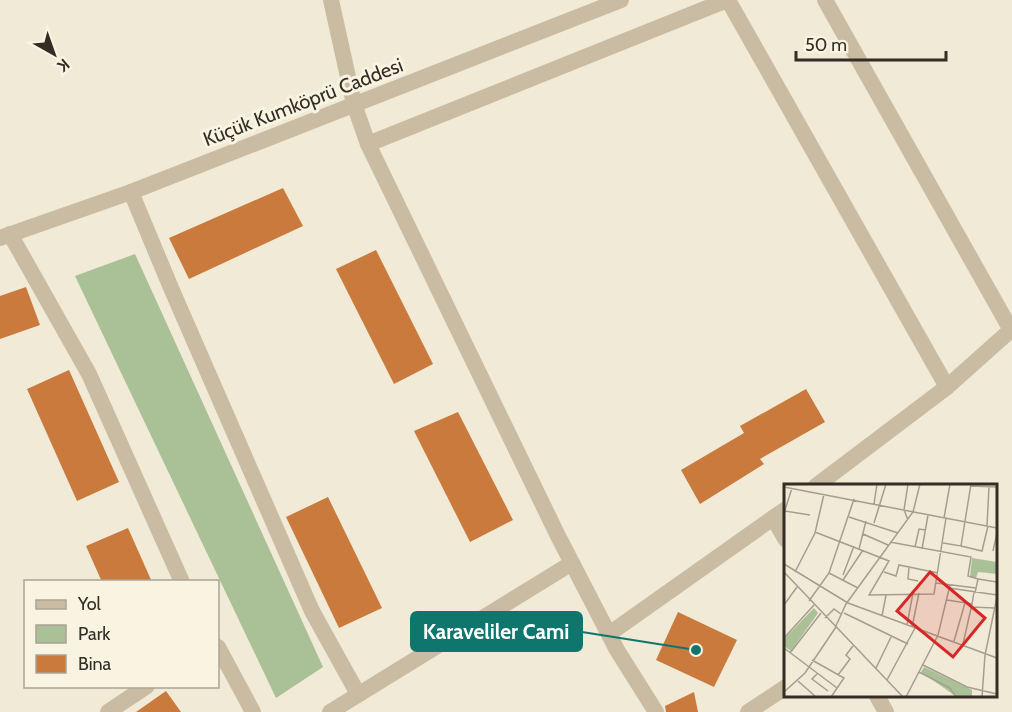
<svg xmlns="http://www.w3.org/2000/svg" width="1012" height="712" font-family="Cabin,sans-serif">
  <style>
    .green { fill: #aac096 }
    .building { fill: #c97a3c }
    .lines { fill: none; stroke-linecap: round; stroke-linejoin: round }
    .minor { stroke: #c9bca2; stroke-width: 16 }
    .tertiary { stroke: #c9bca2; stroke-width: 16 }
    .labels { text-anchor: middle; stroke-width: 6; stroke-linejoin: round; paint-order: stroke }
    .street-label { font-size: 20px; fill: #342c25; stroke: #f9f3e2 }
    .inset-road { fill: none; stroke: #a59e8f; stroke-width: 1.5 }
    .view { fill: #d62828; fill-opacity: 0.15; stroke: #d62828; stroke-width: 3 }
    .inset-edge { fill: none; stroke: #342c25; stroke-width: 3 }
    .leader { fill: none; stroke: #0f766e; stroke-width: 2 }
    .callout-dot { fill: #0f766e; stroke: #f9f3e2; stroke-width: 2 }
    .callout { fill: #0f766e; stroke: #0f766e; stroke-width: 2 }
    .callout-label { font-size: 21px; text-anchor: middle; font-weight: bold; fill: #fff }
  </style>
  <rect width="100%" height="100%" fill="#f1ead6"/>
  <path class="green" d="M135,254L323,667L276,698L75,276Z"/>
  <g class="building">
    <path d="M283,188L303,226L189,279L169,238Z"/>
    <path d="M376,250L433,364L394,384L336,269Z"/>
    <path d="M26,287L40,325L0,339V296Z"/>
    <path d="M69,370L119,482L77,501L27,389Z"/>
    <path d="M806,389L825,422L760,459L764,464L700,504L681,470L744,433L740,426Z"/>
    <path d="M458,412L513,520L470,542L414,431Z"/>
    <path d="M328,497L382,608L339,628L286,517Z"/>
    <path d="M128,528L152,582H102L86,546Z"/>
    <path d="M678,612L737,640L714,687L656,660Z"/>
    <path d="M166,691L181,712H136Z"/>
    <path d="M694,692L698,712H666L665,706Z"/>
  </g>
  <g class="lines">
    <g class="minor">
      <path d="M331,0L354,104L368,144L558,536L617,650L656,712"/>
      <path d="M728,0L947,387"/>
      <path d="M825,0L1011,330"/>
      <path d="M368,144L727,0"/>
      <path d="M131,192L171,288L312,611L358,694"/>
      <path d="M10,234L89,374L182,582"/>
      <path d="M816,486L947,387L1012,329"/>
      <path d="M786,509L773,518L786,540"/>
      <path d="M609,634L773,518"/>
      <path d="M218,647L253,712"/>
      <path d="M877,696L886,712"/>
      <path d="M108,712L147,686"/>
      <path d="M330,712L572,563"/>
      <path d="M748,712L786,687"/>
    </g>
    <path class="tertiary" d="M0,238L131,192L621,0"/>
  </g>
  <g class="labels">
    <g class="street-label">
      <text transform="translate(303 102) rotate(-21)" y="7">Küçük Kumköprü Caddesi</text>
    </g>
  </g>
  <g transform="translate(784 484)">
    <rect width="213" height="213" fill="#f1ead6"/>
    <path d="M188,74L213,78V90L194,88L192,94L186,93ZM30,124L34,129L7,167L0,162V155ZM140,183L188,206V213H173L137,188Z" fill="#aac096"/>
    <path class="inset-road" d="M124,0L120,26L124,36M187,2L213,3M0,3L213,44M90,20L93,0M1,26L8,4M0,30L1,27L26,31M65,33L114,49M160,34L166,0M90,39L102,0M203,42L205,3M31,48L105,77L85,111L150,110L162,34M79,50L104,61M106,58L187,73L184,92L194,95L191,109M159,59L177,62L187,0M177,62L198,67L204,42M131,63L135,45L142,46M75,65L82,37M138,65L144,31M209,67L213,49M0,80L64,119L213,174M125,83L124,95L134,97M0,88L119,213M11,88L31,49L40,10M100,88L112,92L115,81L154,89M45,89L74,104M59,91L70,62M194,95L213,98M59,96L79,66M152,99L192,104M165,104L213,111M163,116L188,120L190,108M25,117L45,89L70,15M0,121L13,103M187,123L211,124M60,129L124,160M98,132L102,111M41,134L50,125L57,130M123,141L129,109M128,143L135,109M51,144L62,120L129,28L136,0M0,154L30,121M170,157L181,119M179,160L188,120M0,164L53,204M6,169L37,129M28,176L60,194L47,213M139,181L183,203L213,210M92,184L107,153M135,188L166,204L172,213M33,190L28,195L44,207M54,191L66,175L62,171L69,162M103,196L131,144M14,197L32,213M0,208L21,189L52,143M122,213L154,151L166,101M198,213L201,171L213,113"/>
    <path class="view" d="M146,88L201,134L169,173L113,127Z"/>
    <rect width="213" height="213" class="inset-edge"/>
  </g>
  <path class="leader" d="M696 650L582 632"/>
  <circle class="callout-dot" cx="696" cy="650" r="6"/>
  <rect class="callout" x="411" y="612" width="171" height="39" rx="6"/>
  <g class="callout-label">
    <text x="496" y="639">Karaveliler Cami</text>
  </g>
  <rect x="24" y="580" width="195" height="108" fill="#f9f3e2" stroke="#aaa396" stroke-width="1.5"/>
  <rect x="36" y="600" width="30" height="9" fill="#c9bca2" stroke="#aaa396" stroke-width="1.5"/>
  <text x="78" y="610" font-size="18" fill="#342c25">Yol</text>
  <rect x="36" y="625" width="30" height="18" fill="#aac096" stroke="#aaa396" stroke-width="1.5"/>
  <text x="78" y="640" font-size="18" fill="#342c25">Park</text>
  <rect x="36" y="655" width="30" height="18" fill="#c97a3c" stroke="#aaa396" stroke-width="1.5"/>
  <text x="78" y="670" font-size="18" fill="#342c25">Bina</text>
  <g transform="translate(54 54) rotate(140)" stroke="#f9f3e2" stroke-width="4.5" paint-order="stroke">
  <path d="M0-4.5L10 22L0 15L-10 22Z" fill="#342c25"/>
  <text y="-9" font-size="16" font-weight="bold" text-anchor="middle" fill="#342c25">K</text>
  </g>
  <path d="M796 51v9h150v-9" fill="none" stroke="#342c25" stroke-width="3"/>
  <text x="805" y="51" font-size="18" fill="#342c25" stroke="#f9f3e2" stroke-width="4.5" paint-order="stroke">50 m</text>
</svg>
